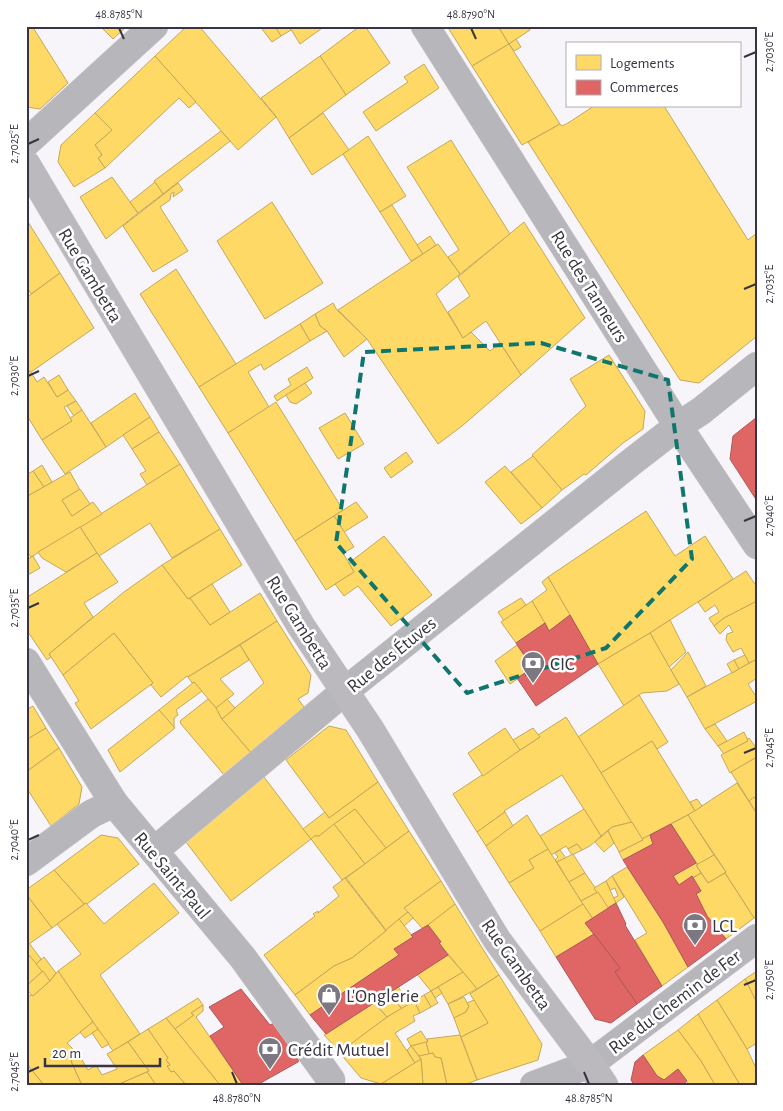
<svg xmlns="http://www.w3.org/2000/svg" width="783" height="1111" font-family="'Alegreya Sans',sans-serif">
  <style>
    .homes { fill: #ffd966; stroke: #c4a85b }
    .shops { fill: #e06666; stroke: #ae575b }
    .lines { fill: none; stroke-linecap: round; stroke-linejoin: round }
    .minor-casing { stroke: #d1cfd4; stroke-width: 29 }
    .major-casing { stroke: #d1cfd4; stroke-width: 29 }
    .minor { stroke: #b7b6ba; stroke-width: 28 }
    .major { stroke: #bbb9be; stroke-width: 28 }
    .marked { fill: none; stroke: #0f766e; stroke-width: 4; stroke-dasharray: 10 6; stroke-linejoin: round }
    .ticks { fill: none; stroke: #393442; stroke-width: 2 }
    .labels { text-anchor: middle; stroke-width: 5; stroke-linejoin: round; paint-order: stroke }
    .street-label { font-size: 19px; fill: #393442; stroke: #fff }
    .poi-label { font-size: 19px; fill: #393442; stroke: #fff; text-anchor: start }
    .neatline { fill: none; stroke: #393442; stroke-width: 2 }
    .ticks-label { font-size: 12px; text-anchor: middle; fill: #393442 }
  </style>
  <rect width="100%" height="100%" fill="#f7f5fa"/>
  <g class="homes">
    <path d="M26,26H32L68,83L40,109L26,107Z"/>
    <path d="M100,26H127L113,39Z"/>
    <path d="M187,26H199L276,117L238,150L155,56Z"/>
    <path d="M267,26H275L281,36L272,42L262,29Z"/>
    <path d="M275,26H289L291,30L281,36Z"/>
    <path d="M289,26H325L300,44Z"/>
    <path d="M360,26H365L390,63L346,95L320,56Z"/>
    <path d="M447,26H498L509,44L472,66Z"/>
    <path d="M498,26H528L530,30L509,44Z"/>
    <path d="M516,39L521,47L514,51L509,44Z"/>
    <path d="M509,44L560,124L522,145L472,66Z"/>
    <path d="M155,56L196,102L189,108L179,98L105,168L98,158L102,155L95,145L112,130L95,113Z"/>
    <path d="M320,56L346,95L289,138L275,115L261,98Z"/>
    <path d="M424,64L439,88L376,131L363,112L408,82L404,77Z"/>
    <path d="M664,106L748,240L757,233V336L699,383L680,380L528,142L560,124L562,126L568,123L594,106Z"/>
    <path d="M95,113L112,130L95,145L102,155L98,158L105,168L74,187L58,162L61,145Z"/>
    <path d="M323,113L349,150L312,175L289,138Z"/>
    <path d="M221,131L230,141L163,194L154,181Z"/>
    <path d="M368,136L406,196L380,212L343,154Z"/>
    <path d="M451,140L510,234L460,274L448,257L459,250L407,167Z"/>
    <path d="M112,177L138,213L106,239L80,197Z"/>
    <path d="M155,182L163,194L138,213L130,202Z"/>
    <path d="M178,183L183,190L173,197L174,192L171,194L170,200L160,207L188,251L153,272L123,226Z"/>
    <path d="M272,202L323,283L265,319L217,241Z"/>
    <path d="M392,205L423,254L411,261L380,212Z"/>
    <path d="M28,222L60,273L31,294L26,285V224Z"/>
    <path d="M524,222L585,318L521,375L486,321L463,338L448,312L470,296L458,277Z"/>
    <path d="M430,236L436,245L423,254L417,245Z"/>
    <path d="M438,244L460,274L436,294L463,338L471,332L490,351L500,343L521,375L462,426L438,444L367,339L338,310Z"/>
    <path d="M176,269L236,364L199,387L140,294Z"/>
    <path d="M60,273L94,328L31,372L30,371L26,373V298Z"/>
    <path d="M333,303L337,310L367,339L344,357L327,331L320,326L315,314Z"/>
    <path d="M315,314L320,326L327,331L310,341L300,324Z"/>
    <path d="M300,324L310,341L264,370L261,364L248,372L269,407L228,433L199,387Z"/>
    <path d="M609,355L645,411L643,429L623,443L586,475L584,474L562,490L532,455L586,406L570,379Z"/>
    <path d="M307,367L313,378L277,401L274,396L291,385L288,379Z"/>
    <path d="M30,371L37,382L44,377L57,397L68,390L76,401L64,407L72,421L42,440L26,414V373Z"/>
    <path d="M59,375L68,390L57,397L48,382Z"/>
    <path d="M305,383L312,393L296,404L290,402L286,395Z"/>
    <path d="M135,393L150,417L106,447L91,423Z"/>
    <path d="M76,401L82,410L74,416L67,406Z"/>
    <path d="M276,402L343,510L295,541L228,433Z"/>
    <path d="M82,410L106,447L65,474L42,440L72,421L70,418Z"/>
    <path d="M345,413L364,444L338,459L319,428Z"/>
    <path d="M150,417L159,432L132,449L123,435Z"/>
    <path d="M159,432L180,464L147,485L140,474L146,471L132,449Z"/>
    <path d="M406,452L413,462L391,478L384,468Z"/>
    <path d="M533,456L562,490L542,508L511,472Z"/>
    <path d="M180,464L220,529L172,558L150,523L99,556L80,527Z"/>
    <path d="M42,465L52,482L44,487L33,471Z"/>
    <path d="M505,466L542,508L521,524L485,482Z"/>
    <path d="M33,471L44,487L26,497V475Z"/>
    <path d="M70,472L79,488V490L62,500L72,516L93,502L102,514L31,557L26,550V497Z"/>
    <path d="M80,489L90,504L72,516L62,500Z"/>
    <path d="M356,502L368,517L344,532L334,516Z"/>
    <path d="M646,511L675,556L705,536L733,579L650,633L598,664L548,577Z"/>
    <path d="M334,516L354,547L343,553L354,572L326,590L295,541Z"/>
    <path d="M80,527L97,553L66,572L42,558L38,552Z"/>
    <path d="M220,529L242,565L188,599L162,565Z"/>
    <path d="M384,536L432,595L391,626L358,586L344,596L335,584L354,572L349,563Z"/>
    <path d="M97,553L118,582L84,603L93,617L49,654L51,657L47,660L26,629V598Z"/>
    <path d="M33,556L40,568L26,576V560Z"/>
    <path d="M162,565L188,599L190,598L210,625L260,593L277,621L188,677L187,676L161,697L151,685L153,683L114,633L63,675L49,654L124,592Z"/>
    <path d="M746,571L757,587V601L724,618L714,626L709,618L719,612L715,605L705,612L698,602Z"/>
    <path d="M548,577L570,615L549,631L532,601L547,590L542,582Z"/>
    <path d="M212,584L230,612L210,625L190,598Z"/>
    <path d="M521,598L526,605L504,621L498,612Z"/>
    <path d="M532,601L545,623L516,643L501,622Z"/>
    <path d="M757,601V659L749,663L741,648L733,652L726,640L727,634L733,632L729,625L720,634L714,626L724,618Z"/>
    <path d="M670,620L686,652L669,667L650,633Z"/>
    <path d="M277,621L311,675L308,693L298,699L304,707L252,754L222,719L264,683L240,645Z"/>
    <path d="M114,633L153,683L91,729L75,703L79,701L63,675Z"/>
    <path d="M650,633L679,684L667,691L642,693L624,706L598,664Z"/>
    <path d="M240,645L249,660L220,679L234,694L216,708L194,682L192,683L188,677Z"/>
    <path d="M517,645L533,668L510,684L495,661Z"/>
    <path d="M688,652L706,686L687,697L671,670Z"/>
    <path d="M745,655L749,663L739,669L734,660Z"/>
    <path d="M757,659V678L748,684L755,695L757,694V701L705,729L687,697Z"/>
    <path d="M734,660L739,669L732,673L727,664Z"/>
    <path d="M194,682L202,691L176,710L178,715L174,718V728L159,710Z"/>
    <path d="M639,695L668,742L657,749L652,741L601,773L578,737Z"/>
    <path d="M208,699L219,711L218,712L222,719L252,754L225,776L181,724L180,721Z"/>
    <path d="M227,699L235,708L222,719L216,708Z"/>
    <path d="M33,706L46,728L26,740V710Z"/>
    <path d="M159,710L175,728L120,772L108,750Z"/>
    <path d="M566,717L632,822L612,827L601,836L562,775L504,811L505,812L477,832L453,794L540,737L538,735Z"/>
    <path d="M715,724L727,741L718,746L705,729Z"/>
    <path d="M329,726L346,730L378,782L329,818L286,760Z"/>
    <path d="M46,728L59,748L26,772V740Z"/>
    <path d="M505,728L520,750L483,776L468,753Z"/>
    <path d="M533,728L540,737L520,750L513,740Z"/>
    <path d="M744,732L748,741L724,754L718,746Z"/>
    <path d="M749,738L757,749V757L730,773L721,755L748,741L747,739Z"/>
    <path d="M652,741L695,811L642,839L601,773Z"/>
    <path d="M59,748L82,787L79,804L51,826L26,787V772Z"/>
    <path d="M757,757V796L749,801L731,772Z"/>
    <path d="M264,777L311,839L231,901L186,842L189,834Z"/>
    <path d="M378,782L409,831L386,848L355,809L319,836H314L311,839L303,829L325,812L329,818Z"/>
    <path d="M737,783L757,814V916L754,918L725,873L726,872L688,815Z"/>
    <path d="M754,797L757,801V814L749,801Z"/>
    <path d="M697,799L702,806L695,811L690,802Z"/>
    <path d="M355,809L386,848L365,864L334,824Z"/>
    <path d="M584,809L601,836L590,846L582,850L577,844L568,849L566,846L551,855L540,836Z"/>
    <path d="M505,812L513,826L486,846L477,832Z"/>
    <path d="M527,815L548,849L529,860L534,868L509,883L486,846Z"/>
    <path d="M688,815L714,855L698,865L671,824Z"/>
    <path d="M632,822L643,840L619,852L608,831L612,827Z"/>
    <path d="M334,824L365,864L342,880L311,839L314,836H319Z"/>
    <path d="M409,831L441,881L404,908L408,912L386,930L346,878Z"/>
    <path d="M608,831L614,843L604,852L595,842Z"/>
    <path d="M101,835L118,838L139,864L87,904H84L54,870Z"/>
    <path d="M650,835L653,844L623,860L619,852L643,840L642,839Z"/>
    <path d="M577,844L582,850L572,855L568,849Z"/>
    <path d="M548,849L583,904L540,931L509,883L534,868L529,860Z"/>
    <path d="M560,850L566,858L557,862L555,860L558,857L555,853Z"/>
    <path d="M573,854L585,873L569,882L557,862Z"/>
    <path d="M714,855L726,872L708,883L696,865Z"/>
    <path d="M696,863L698,865H696L701,873L679,885L673,876Z"/>
    <path d="M627,867L663,922L688,967L662,986L635,940L647,933L612,876Z"/>
    <path d="M54,870L84,904L52,928L26,894V890Z"/>
    <path d="M585,873L598,892L581,901L569,882Z"/>
    <path d="M701,873L708,883L725,873L754,918L726,939L707,916L696,894L701,891L693,878Z"/>
    <path d="M612,876L624,897L616,903L613,898L618,896L615,888L610,890L606,881Z"/>
    <path d="M345,878L386,931L352,958L334,966L295,995L264,955L315,916L313,914L318,911V913L339,896L333,887Z"/>
    <path d="M441,881L455,904L423,929L404,908Z"/>
    <path d="M606,881L616,903L607,908L594,888Z"/>
    <path d="M154,883L179,913L100,975L140,1034L113,1051L58,971L81,954L57,924L86,903L104,924Z"/>
    <path d="M598,892L609,909L593,919L581,901Z"/>
    <path d="M26,894L52,928L26,946Z"/>
    <path d="M455,904L499,975L477,989L439,943L441,942L428,925Z"/>
    <path d="M583,904L593,919L585,923L594,934L556,957L540,931Z"/>
    <path d="M408,912L413,918L404,926L399,919Z"/>
    <path d="M399,919L413,937L394,949L399,955L310,1015L295,995L334,966L352,958L386,931V930Z"/>
    <path d="M29,943L41,959L36,964L26,952V946Z"/>
    <path d="M26,952L43,971L26,986Z"/>
    <path d="M448,955L463,972L431,991L417,974Z"/>
    <path d="M44,957L56,973L50,981L36,964Z"/>
    <path d="M43,971L50,981L33,996L26,990V986Z"/>
    <path d="M58,971L93,1022L67,1043L79,1055L71,1061L82,1085H42L43,1084L26,1063V998L31,995L33,996L50,981Z"/>
    <path d="M757,971V1003L745,979Z"/>
    <path d="M463,972L477,989L448,1004L438,987Z"/>
    <path d="M499,975L542,1044L538,1060L477,1080L461,1037L488,1023L470,994Z"/>
    <path d="M745,979L757,1003V1043L747,1049L717,1000Z"/>
    <path d="M398,987L411,1003L402,1009L389,993Z"/>
    <path d="M438,987L442,993L435,998L431,991Z"/>
    <path d="M431,991L438,1003L431,1007L424,995Z"/>
    <path d="M389,993L402,1009L387,1017L374,1003Z"/>
    <path d="M424,995L431,1007L420,1013L414,1001Z"/>
    <path d="M464,997L469,1006L466,1012L454,1018L448,1004Z"/>
    <path d="M198,998L203,1005L191,1013L194,1015L175,1029L166,1018Z"/>
    <path d="M474,1000L488,1023L461,1037L454,1018L466,1012L469,1006L467,1003Z"/>
    <path d="M717,1000L747,1049L757,1070V1081L751,1085H740L698,1014Z"/>
    <path d="M414,1001L420,1013L413,1016L415,1021L395,1033L415,1063L381,1084L361,1078L339,1052L387,1017Z"/>
    <path d="M374,1003L387,1017L340,1052L324,1035Z"/>
    <path d="M203,1005V1011L196,1017L243,1085H220L175,1029L194,1015L191,1013Z"/>
    <path d="M698,1014L740,1085H715L701,1061L678,1030Z"/>
    <path d="M166,1018L175,1029L220,1085H186L174,1071L171,1072L167,1066L170,1065L166,1060L168,1058L148,1029Z"/>
    <path d="M93,1022L98,1029L85,1038L80,1032Z"/>
    <path d="M98,1029L109,1044L102,1048L92,1033Z"/>
    <path d="M148,1029L168,1058L166,1060L170,1065L167,1066L171,1072L174,1071L186,1085H156L147,1072L149,1071L128,1042Z"/>
    <path d="M678,1030L701,1061L715,1085H689L678,1069L664,1080L657,1076L643,1055Z"/>
    <path d="M421,1031L428,1042L411,1046L407,1039Z"/>
    <path d="M460,1035L477,1080L464,1085H447L441,1058L435,1057L433,1053L429,1054L426,1042H428L427,1039Z"/>
    <path d="M128,1042L149,1071L117,1085H82L71,1061L79,1055L88,1070L96,1065L102,1075L117,1069L107,1054Z"/>
    <path d="M426,1042L429,1054L419,1056L411,1046Z"/>
    <path d="M411,1046L421,1059L415,1063L407,1050Z"/>
    <path d="M433,1053L435,1057L441,1058L447,1085H423L421,1059L419,1056Z"/>
    <path d="M421,1059L423,1085H389L385,1083L384,1085L381,1084Z"/>
    <path d="M26,1063L43,1084L42,1085H26Z"/>
    <path d="M147,1072L156,1085H117Z"/>
  </g>
  <g class="shops">
    <path d="M757,417V501L730,459L733,436Z"/>
    <path d="M570,615L598,664L536,706L517,678L533,668L516,643L545,623L549,631Z"/>
    <path d="M671,824L696,863L673,876L679,885L692,876L701,891L696,894L707,916L726,939L688,967L663,922L623,860L653,844L650,835Z"/>
    <path d="M616,903L626,924L625,925L662,986L637,1004L615,972L620,968L585,923Z"/>
    <path d="M428,925L441,942L439,943L448,955L326,1034L310,1015L399,955L394,949L413,937L411,935Z"/>
    <path d="M594,934L620,968L615,972L637,1004L611,1023L595,1019L556,957Z"/>
    <path d="M241,989L270,1025L274,1023L300,1058L298,1062L257,1085H243L210,1036L224,1027L209,1007Z"/>
    <path d="M643,1055L657,1076L664,1080L678,1069L687,1081L682,1085H634L631,1080L635,1062Z"/>
  </g>
  <g class="lines">
    <g class="minor-casing">
      <g id="minor">
        <path d="M425,26L678,426L757,545"/>
        <path d="M26,143L154,26"/>
        <path d="M26,662L114,803L243,958L331,1080"/>
        <path d="M154,851L345,691L634,460L678,426L701,411L757,366"/>
        <path d="M26,862L91,814L114,803"/>
        <path d="M534,1085L590,1064L757,938"/>
      </g>
    </g>
    <g class="major-casing">
      <path id="major" d="M26,164L301,626L370,729L497,940L590,1064L604,1085"/>
    </g>
    <use href="#minor" class="minor"/>
    <use href="#major" class="major"/>
  </g>
  <path class="marked" d="M541,343L668,380L692,559L606,648L467,693L336,543L364,352Z"/>
  <path class="ticks" d="M119,28L124,39M471,28L476,39M744,57L756,52M28,144L39,139M744,289L756,284M28,376L39,371M744,521L756,516M28,608L39,603M744,753L756,748M28,840L39,835M744,985L756,980M28,1072L39,1067M232,1072L237,1084M584,1072L589,1084"/>
  <defs>
    <g id="bank-pin" transform="scale(1.25)"><path d="M0 17L-7.5 6A9.5 9.5 0 1 1 7.5 6Z" fill="#7c7882" stroke="#fff"/><path d="M-6-4H6V4H-6ZM0-2.3a2.3 2.3 0 1 0 0 4.6a2.3 2.3 0 1 0 0-4.6Z" fill="#fff"/></g>
    <g id="shop-pin" transform="scale(1.25)"><path d="M0 17L-7.5 6A9.5 9.5 0 1 1 7.5 6Z" fill="#7c7882" stroke="#fff"/><path d="M-5-2.5h2.3a2.7 3.5 0 0 1 5.4 0H5L5.5 6h-11ZM-1.5-2.5h3a1.5 2.3 0 0 0-3 0Z" fill="#fff"/></g>
  </defs>
  <g fill-rule="evenodd">
    <use href="#bank-pin" x="533" y="663"/>
    <use href="#bank-pin" x="695" y="925"/>
    <use href="#shop-pin" x="329" y="995"/>
    <use href="#bank-pin" x="270" y="1049"/>
  </g>
  <g class="labels">
    <g class="street-label">
      <text transform="translate(91 275) rotate(59)" y="7">Rue Gambetta</text>
      <text transform="translate(590 286) rotate(58)" y="7">Rue des Tanneurs</text>
      <text transform="translate(300 622) rotate(58)" y="7">Rue Gambetta</text>
      <text transform="translate(391 654) rotate(-39)" y="7">Rue des Étuves</text>
      <text transform="translate(173 875) rotate(50)" y="7">Rue Saint-Paul</text>
      <text transform="translate(517 964) rotate(55)" y="7">Rue Gambetta</text>
      <text transform="translate(674 1001) rotate(-37)" y="7">Rue du Chemin de Fer</text>
    </g>
    <g class="poi-label">
      <text x="550" y="670">CIC</text>
      <text x="712" y="932">LCL</text>
      <text x="346" y="1002">L'Onglerie</text>
      <text x="288" y="1056">Crédit Mutuel</text>
    </g>
  </g>
  <rect width="783" height="1111" fill="none" stroke="#ffffff" stroke-width="55"/>
  <rect x="566" y="42" width="175" height="65" fill="#ffffff" stroke="#b0aeb3"/>
  <rect x="576" y="55" width="25" height="15" fill="#ffd966" stroke="#b0aeb3"/>
  <text x="610" y="68" font-size="15" fill="#393442">Logements</text>
  <rect x="576" y="80" width="25" height="15" fill="#e06666" stroke="#b0aeb3"/>
  <text x="610" y="92" font-size="15" fill="#393442">Commerces</text>
  <path d="M45 1058v8h115v-8" fill="none" stroke="#393442" stroke-width="2.5"/>
  <text x="52" y="1058" font-size="15" fill="#393442" stroke="#ffffff" stroke-width="4" paint-order="stroke">20 m</text>
  <rect x="28" y="28" width="728" height="1056" class="neatline"/>
  <g class="ticks-label">
    <text x="119" y="18">48.8785°N</text>
    <text x="471" y="18">48.8790°N</text>
    <text transform="translate(769 52) rotate(-90)" y="4">2.7030°E</text>
    <text transform="translate(14 144) rotate(-90)" y="4">2.7025°E</text>
    <text transform="translate(769 284) rotate(-90)" y="4">2.7035°E</text>
    <text transform="translate(14 376) rotate(-90)" y="4">2.7030°E</text>
    <text transform="translate(769 516) rotate(-90)" y="4">2.7040°E</text>
    <text transform="translate(14 608) rotate(-90)" y="4">2.7035°E</text>
    <text transform="translate(769 748) rotate(-90)" y="4">2.7045°E</text>
    <text transform="translate(14 840) rotate(-90)" y="4">2.7040°E</text>
    <text transform="translate(769 980) rotate(-90)" y="4">2.7050°E</text>
    <text transform="translate(14 1072) rotate(-90)" y="4">2.7045°E</text>
    <text x="237" y="1102">48.8780°N</text>
    <text x="589" y="1102">48.8785°N</text>
  </g>
</svg>
